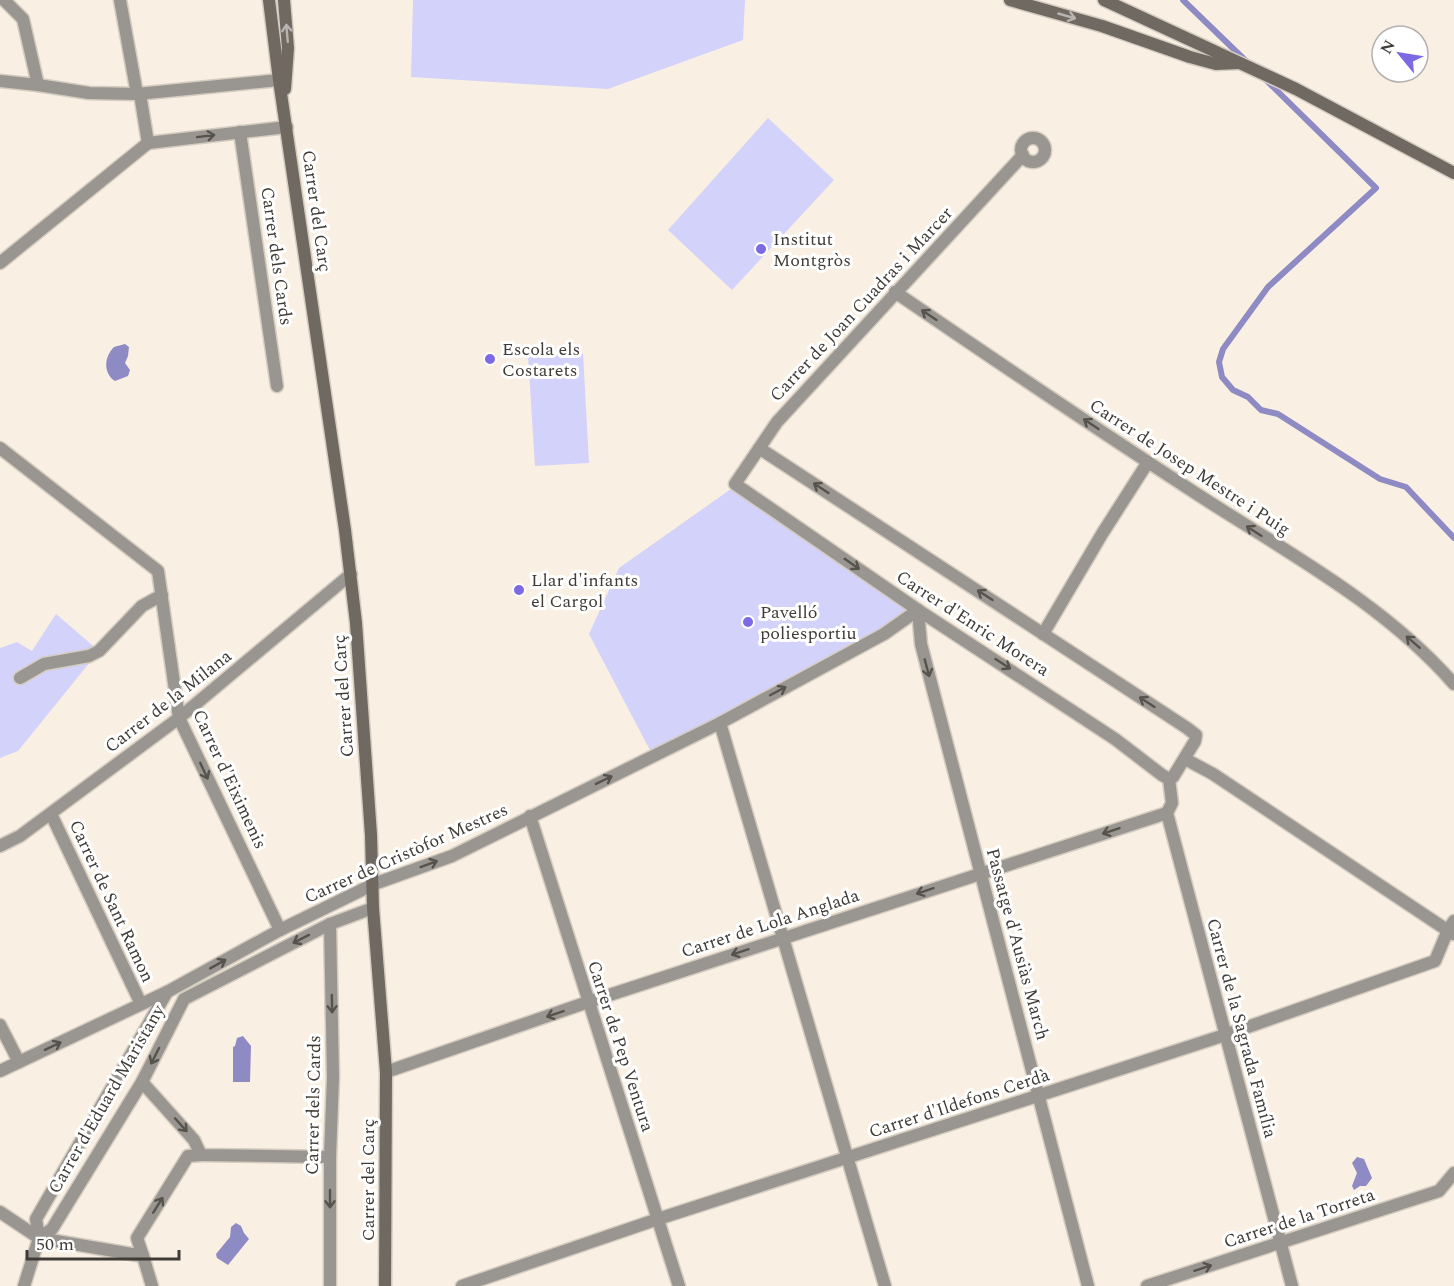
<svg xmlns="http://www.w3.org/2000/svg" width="1454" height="1286" font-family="Spectral,serif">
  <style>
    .green { fill: #d3d2fa }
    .water { fill: #8e8ac3 }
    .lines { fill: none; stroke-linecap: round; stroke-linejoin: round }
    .stream { stroke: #8e8ac3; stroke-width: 6 }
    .street-casing { stroke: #d4ccc0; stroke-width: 15 }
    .secondary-casing { stroke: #d4ccc0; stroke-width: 15 }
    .street { stroke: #999590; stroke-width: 12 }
    .secondary { stroke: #6f6962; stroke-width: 12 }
    .oneway { stroke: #b7b4b0 }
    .oneway2 { stroke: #56524c }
    .poi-dot { fill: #7c69e4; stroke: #fff; stroke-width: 2 }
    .labels { text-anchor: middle; stroke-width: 6; stroke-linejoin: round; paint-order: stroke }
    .street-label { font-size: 18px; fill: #3f3b36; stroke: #fff }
    .poi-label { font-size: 18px; fill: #3f3b36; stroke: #fff; text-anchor: start }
  </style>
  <rect width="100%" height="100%" fill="#f9f0e3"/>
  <g class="green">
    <path d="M413,0H745L743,40L608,89L411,77Z"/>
    <path d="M768,118L834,180L732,290L668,230Z"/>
    <path d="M583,353L589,463L535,466L528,356Z"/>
    <path d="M738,484L918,610L653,756L589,634L619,568Z"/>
    <path d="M56,614L99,651L18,751L0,758V648L17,642L32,651Z"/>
  </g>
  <g class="water">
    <path d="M125,344L129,347L128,356L125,363L130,370L128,376L115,381C103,373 104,357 114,347Z"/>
    <path d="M243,1036L251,1046L250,1082H233V1047L235,1046L237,1038Z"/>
    <path d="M1357,1157L1364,1159L1372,1178L1366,1186H1360L1354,1190L1352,1186L1357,1173L1352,1163Z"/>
    <path d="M236,1223L241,1226L244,1233L249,1239L228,1265L217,1258L216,1254L230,1237L231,1227Z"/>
  </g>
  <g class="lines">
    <g class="stream">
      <path d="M1183,0L1247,62"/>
      <path d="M1263,77L1376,188L1268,287L1223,349L1219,362L1222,377L1233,390L1248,397L1261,410L1278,414L1380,479L1406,487L1454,538"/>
    </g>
    <g class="street-casing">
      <g id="street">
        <path d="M4,0L23,19L38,85L89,93L137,94L279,80"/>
        <path d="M120,0L137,94"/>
        <path d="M0,81L38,85"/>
        <path d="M140,94L148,143"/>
        <path d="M240,132L277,386"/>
        <circle cx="1033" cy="150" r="12"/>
        <path d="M148,143L287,127"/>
        <path d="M0,263L148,143"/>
        <path d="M895,292C996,361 1098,430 1200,496C1288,553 1384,604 1454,684"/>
        <path d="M0,448L158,571L179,718L280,930"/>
        <path d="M759,448L1187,728L1196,735L1195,741L1173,777L1169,779L1162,775L1115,739L918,610L735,484L777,422L1023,155"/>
        <path d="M918,610L921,644L1088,1286"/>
        <path d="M1043,634L1102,534L1148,462"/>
        <path d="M20,678L44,664L89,656L99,651L142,606L162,595"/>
        <path d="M720,723L885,1286"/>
        <path d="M1185,759L1213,774L1453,934"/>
        <path d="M1169,779L1172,803L1167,813L1292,1286"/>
        <path d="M51,814L141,1004"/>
        <path d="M530,816L679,1286"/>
        <path d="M0,846L20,836L179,718L351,574"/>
        <path d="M0,1025L19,1062"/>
        <path d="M0,1071L167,992L280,930L374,884L452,856L720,723L884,634L918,610"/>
        <path d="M386,1072L588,1002L1167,813"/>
        <path d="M142,1082L194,1140L201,1155L330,1157"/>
        <path d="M0,1212L39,1238L143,1256L152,1286"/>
        <path d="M39,1238L52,1229L142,1082L184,999L330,924L373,908"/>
        <path d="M143,1256L137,1238L188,1156L201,1155"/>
        <path d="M24,1286L39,1238L36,1219L167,992"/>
        <path d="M330,1286V1157L333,1077L330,924"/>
        <path d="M462,1286L658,1219L1225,1035L1435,961L1448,930L1454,921"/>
        <path d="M1147,1286L1439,1191L1454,1173"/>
      </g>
    </g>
    <g class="secondary-casing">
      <g id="secondary">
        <path d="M269,0L279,80L345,530L356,623L371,835L373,908L386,1072L385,1286"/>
        <path d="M284,0L288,48L285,89"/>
        <path d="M1010,0L1102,26L1190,57L1216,64L1239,63"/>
        <path d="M1104,0L1296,89L1454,173"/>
      </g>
    </g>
    <use href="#street" class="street"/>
    <use href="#secondary" class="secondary"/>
  </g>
  <defs><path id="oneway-shaft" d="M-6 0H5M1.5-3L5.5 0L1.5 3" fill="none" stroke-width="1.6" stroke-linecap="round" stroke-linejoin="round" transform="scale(1.5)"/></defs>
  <g class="oneway">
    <use href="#oneway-shaft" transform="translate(1067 16) rotate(16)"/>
    <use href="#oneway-shaft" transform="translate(287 33) rotate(-95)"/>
  </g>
  <g class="oneway2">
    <use href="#oneway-shaft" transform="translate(206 136) rotate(-7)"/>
    <use href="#oneway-shaft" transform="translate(929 315) rotate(-146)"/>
    <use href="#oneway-shaft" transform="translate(1091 424) rotate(-146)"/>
    <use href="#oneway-shaft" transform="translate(821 488) rotate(-147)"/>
    <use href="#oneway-shaft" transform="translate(1254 531) rotate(-147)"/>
    <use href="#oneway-shaft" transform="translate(852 564) rotate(35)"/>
    <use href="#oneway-shaft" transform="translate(985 595) rotate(-147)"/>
    <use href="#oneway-shaft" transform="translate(1413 642) rotate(-139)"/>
    <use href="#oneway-shaft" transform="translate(1003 664) rotate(33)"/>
    <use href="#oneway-shaft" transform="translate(927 668) rotate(75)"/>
    <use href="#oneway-shaft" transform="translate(778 691) rotate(-28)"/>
    <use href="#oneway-shaft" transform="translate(1147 702) rotate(-147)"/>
    <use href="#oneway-shaft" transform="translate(204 771) rotate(65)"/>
    <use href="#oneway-shaft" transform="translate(604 780) rotate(-26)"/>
    <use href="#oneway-shaft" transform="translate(1111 831) rotate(162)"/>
    <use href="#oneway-shaft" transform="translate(429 864) rotate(-20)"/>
    <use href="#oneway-shaft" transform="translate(925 891) rotate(162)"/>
    <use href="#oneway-shaft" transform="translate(301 939) rotate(153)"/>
    <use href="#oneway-shaft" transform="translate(740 952) rotate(162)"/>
    <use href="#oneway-shaft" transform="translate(218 964) rotate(-29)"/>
    <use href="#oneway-shaft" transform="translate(332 1004) rotate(89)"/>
    <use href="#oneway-shaft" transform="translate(555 1014) rotate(161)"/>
    <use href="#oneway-shaft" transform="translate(53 1046) rotate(-26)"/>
    <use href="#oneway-shaft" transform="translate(155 1056) rotate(117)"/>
    <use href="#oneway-shaft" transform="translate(181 1125) rotate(48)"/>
    <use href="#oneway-shaft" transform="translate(330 1199) rotate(90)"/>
    <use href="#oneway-shaft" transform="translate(158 1205) rotate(-58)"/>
    <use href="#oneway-shaft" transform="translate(1203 1268) rotate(-18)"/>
  </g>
  <g class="poi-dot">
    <circle cx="761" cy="249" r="6"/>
    <circle cx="490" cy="359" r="6"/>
    <circle cx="519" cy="590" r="6"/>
    <circle cx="748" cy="622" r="6"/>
  </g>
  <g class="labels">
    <g class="street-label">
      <text transform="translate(317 211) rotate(82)" y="6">Carrer del Carç</text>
      <text transform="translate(277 256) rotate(82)" y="6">Carrer dels Cards</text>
      <text transform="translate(861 304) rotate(-47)" y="6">Carrer de Joan Cuadras i Marcer</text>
      <text transform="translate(1190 467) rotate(33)" y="6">Carrer de Josep Mestre i Puig</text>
      <text transform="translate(973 623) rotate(33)" y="6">Carrer d'Enric Morera</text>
      <text transform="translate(343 696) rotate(-94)" y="6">Carrer del Carç</text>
      <text transform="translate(168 701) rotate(-38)" y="6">Carrer de la Milana</text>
      <text transform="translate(230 779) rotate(65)" y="6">Carrer d'Eiximenis</text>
      <text transform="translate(406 853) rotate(-24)" y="6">Carrer de Cristòfor Mestres</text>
      <text transform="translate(112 901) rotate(65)" y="6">Carrer de Sant Ramon</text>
      <text transform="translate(770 923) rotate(-18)" y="6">Carrer de Lola Anglada</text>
      <text transform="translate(1018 944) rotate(75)" y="6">Passatge d'Ausiàs March</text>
      <text transform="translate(1242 1028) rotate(75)" y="6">Carrer de la Sagrada Família</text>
      <text transform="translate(621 1046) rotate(72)" y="6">Carrer de Pep Ventura</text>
      <text transform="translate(106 1099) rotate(-60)" y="6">Carrer d'Eduard Maristany</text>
      <text transform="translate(959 1103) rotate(-18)" y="6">Carrer d'Ildefons Cerdà</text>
      <text transform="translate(313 1105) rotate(-89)" y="6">Carrer dels Cards</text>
      <text transform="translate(368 1180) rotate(-90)" y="6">Carrer del Carç</text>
      <text transform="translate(1299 1218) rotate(-18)" y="6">Carrer de la Torreta</text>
    </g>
    <g class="poi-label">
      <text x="773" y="245">Institut<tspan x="773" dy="21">Montgròs</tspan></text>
      <text x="502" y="355">Escola els<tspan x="502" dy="21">Costarets</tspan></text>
      <text x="531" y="586">Llar d'infants<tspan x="531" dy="21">el Cargol</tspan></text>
      <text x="760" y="618">Pavelló<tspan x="760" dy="21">poliesportiu</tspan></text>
    </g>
  </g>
  <g transform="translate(1400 54) rotate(300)"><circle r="28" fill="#ffffff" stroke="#b2b1af" stroke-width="1.5"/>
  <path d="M0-4.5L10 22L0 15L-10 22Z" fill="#7c69e4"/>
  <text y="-9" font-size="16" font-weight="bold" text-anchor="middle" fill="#3f3b36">N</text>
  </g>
  <path d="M27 1250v9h152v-9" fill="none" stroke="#3f3b36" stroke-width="3"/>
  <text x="36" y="1250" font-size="18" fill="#3f3b36" stroke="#ffffff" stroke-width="4.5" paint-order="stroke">50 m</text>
</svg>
